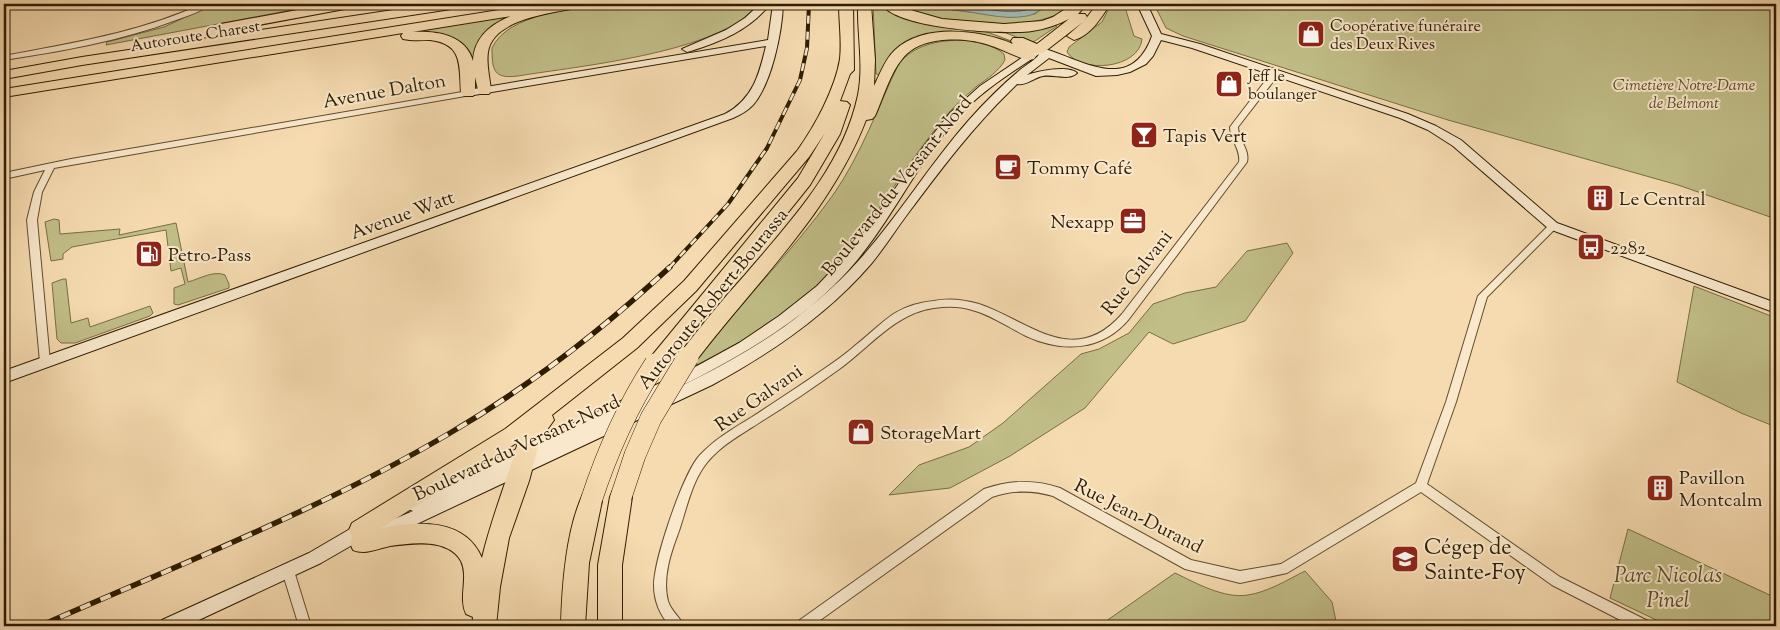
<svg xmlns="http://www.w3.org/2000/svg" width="1780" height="630" font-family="'Sorts Mill Goudy',serif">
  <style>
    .green { fill: #c1be88; stroke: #786e44 }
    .water { fill: #a3b8b7; stroke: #757a6e }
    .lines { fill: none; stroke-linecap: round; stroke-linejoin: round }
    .shore { stroke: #696a5c; stroke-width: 1 }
    .street-casing { stroke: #614c2d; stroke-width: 2 }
    .secondary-casing { stroke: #2f1d01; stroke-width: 2 }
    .highway-casing { stroke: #2f1d01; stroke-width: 2 }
    .street { fill: #f9e8cc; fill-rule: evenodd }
    .secondary { fill: #f9e8cc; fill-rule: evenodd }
    .highway { fill: #f6dbb0; fill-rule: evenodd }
    .rail-far1-casing { stroke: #2f1d01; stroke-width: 4 }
    .rail-casing { stroke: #2f1d01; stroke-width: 5.5 }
    .rail-far1 { stroke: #f9e8cc; stroke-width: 2.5; stroke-dasharray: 8; stroke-linecap: butt }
    .rail { stroke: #f9e8cc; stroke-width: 4; stroke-dasharray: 11; stroke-linecap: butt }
    .highway-bridge-casing { stroke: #2f1d01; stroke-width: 22; stroke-linecap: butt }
    .highway-bridge { stroke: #f6dbb0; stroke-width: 21 }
    .labels { text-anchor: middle; stroke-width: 4; stroke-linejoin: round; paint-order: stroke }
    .far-poi-label { font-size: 16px; fill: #2f1d01; stroke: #f9e8cc; text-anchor: start }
    .far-street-label { font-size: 16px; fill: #2f1d01; stroke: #f9e8cc }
    .far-park-label { font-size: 16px; font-style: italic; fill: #5b4d2a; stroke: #f9e8cc }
    .street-label { font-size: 19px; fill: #2f1d01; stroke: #f9e8cc }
    .poi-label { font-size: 19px; fill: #2f1d01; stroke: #f9e8cc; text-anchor: start }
    .near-poi-label { font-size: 22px; fill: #2f1d01; stroke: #f9e8cc; text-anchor: start }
    .near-park-label { font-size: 22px; font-style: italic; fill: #5b4d2a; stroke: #f9e8cc }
  </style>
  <rect width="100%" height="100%" fill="#f6dbb0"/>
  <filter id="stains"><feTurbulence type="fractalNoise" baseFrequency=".004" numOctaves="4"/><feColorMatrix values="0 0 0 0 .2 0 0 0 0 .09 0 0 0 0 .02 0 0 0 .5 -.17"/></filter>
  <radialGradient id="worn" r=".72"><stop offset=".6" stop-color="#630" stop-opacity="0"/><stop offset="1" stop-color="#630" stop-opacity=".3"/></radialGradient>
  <g class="green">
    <path d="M214,4H324L106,45L107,42L164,27Z"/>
    <path d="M609,4H758C722,53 578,66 518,76C494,79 492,71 492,48C508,13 575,9 609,4Z"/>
    <path d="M873,4H882L885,7L965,29L987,32L1014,42L978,33L948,32L893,52L888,59L880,75L876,74Z"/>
    <path d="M895,4H956L953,10L1011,17L1035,14L1047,5L1073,4C1040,37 934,24 895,4Z"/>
    <path d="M1111,4H1124L1134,36L1142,39C1139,69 1081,74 1067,52L1069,47L1102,22Z"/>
    <path d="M1154,4H1776V219L1678,185L1448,120L1183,36L1166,28Z"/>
    <path d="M517,14L506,20L476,59H473C464,31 430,37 406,31Z"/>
    <path d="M1054,25L1057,26L1032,43L1006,33L1007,31Z"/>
    <path d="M959,40C974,41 992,44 1004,54L1005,60C999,71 987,79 977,86C964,97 952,108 942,121C907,163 880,211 846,254C808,301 752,338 697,365L695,363C738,304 791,254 833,195C861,155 878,107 899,63C915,45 936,41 959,40Z"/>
    <path d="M54,219L59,220L60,234L120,229L119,235L176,223L188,282C199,279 214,270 225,275L229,284V288L178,305L174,304V288L185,284L181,268L171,271L166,230L72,247L63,254V259L51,261L45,222Z"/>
    <path d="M1287,243L1293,253L1245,321L1173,344L1149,332L1085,408L1010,456L950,488L889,495L919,465L969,447L1003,423L1081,354L1099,349L1129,333L1153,304L1185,293L1216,287L1247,251Z"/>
    <path d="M63,279H66L71,323L88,318L90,327L150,306L153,313L150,316L75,343H61L57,339L52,283Z"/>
    <path d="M1694,286L1776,318V427L1741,413L1677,382Z"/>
    <path d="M1628,529L1776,598V626H1669L1610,598Z"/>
    <path d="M1305,571L1332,602L1337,626H1099L1175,573C1196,583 1224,599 1248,595C1268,592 1287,580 1305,571Z"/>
  </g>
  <path class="water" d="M956,4H1055C1044,5 1038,14 1027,16C1002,21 976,11 952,10Z"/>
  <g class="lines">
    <path class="shore" d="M960,4C985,8 1017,19 1040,4"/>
    <g class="street-casing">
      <g id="street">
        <path d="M202,4H211C201,12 187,16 176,20C121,41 62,51 4,60V56C72,43 139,33 202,4Z"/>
        <path d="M1272,72H1278L1279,74L1238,127C1238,140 1250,149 1247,162L1129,319C1102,351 1063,353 1026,336C1008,327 991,315 972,310C960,306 947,306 934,308C895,313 869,348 838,370C813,388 788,405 762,421C742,434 717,447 703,468C691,486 686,510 679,531C671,552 662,578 668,601C671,611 680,617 684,626H670C660,615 654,601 654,585C654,560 683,473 700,455C715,439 734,428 752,417C775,402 798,387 821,371C833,363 846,354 857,344C870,334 881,322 895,313C907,306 921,302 934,301C949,298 965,300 979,304C1029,321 1074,369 1122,314L1239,162C1241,149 1230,140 1230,127Z"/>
        <path d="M468,91L472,93L471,95L54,168L42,192L37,220L50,362L49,365H41L40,362L27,220L34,192L45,170L4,179V173L71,159Z"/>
        <path d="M1553,223L1558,226L1487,297L1456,402L1427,484L1560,577L1650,622L1651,626H1632L1552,585L1421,492L1287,573L1240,583L1185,569L1053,496C1032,490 1012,490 992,497L812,626H796L797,622L984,489C1010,480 1034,479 1060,488L1191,560L1240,571L1281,564L1416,483L1446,402L1478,296L1550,224Z"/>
        <path d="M288,565L292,567L294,571L311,626H299L282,571L284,567Z"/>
      </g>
    </g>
    <g class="secondary-casing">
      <g id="secondary">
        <path d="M760,4H770C750,30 720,42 691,51L687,52L682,49L726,30L745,18Z"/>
        <path d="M773,4H783C782,32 772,83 753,105C747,111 740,115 733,118L4,383V371L725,114C753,99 759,75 766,46L468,96L463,93L468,90L768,40Z"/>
        <path d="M1137,4H1147L1161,34L1200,44L1408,114L1436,126L1461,140L1557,223L1776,303V313L1549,229L1453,146L1428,130L1400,118L1192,48L1161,40L1153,56L1146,64L1130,72L1117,75L1096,76L1049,58L1027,75C1038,71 1068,65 1077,73C1069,81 1053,74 1043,76C1033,78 1026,86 1017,84L1011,90C973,127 941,169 909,212C896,229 885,247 871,264C827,315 771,353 712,385L387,538L381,540L375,538L373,533L321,563L186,626H159L162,620L309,553L362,522L368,520L374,522L376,527L413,511L408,509L406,504L408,499L697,366L739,343L779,316L817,286L850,251L876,217L924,146L950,113L980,86L1038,47C1079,57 1130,97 1152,36ZM1039,54C1038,58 1026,65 1020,70C1002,85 985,102 969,120C930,164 900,214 861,258C798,330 714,371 629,411C706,375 783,339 843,276C888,229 914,166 958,117C981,91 1011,73 1039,54Z"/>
      </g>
    </g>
    <g class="highway-casing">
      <g id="highway">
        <path d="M330,4H357L350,8L221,32L214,28L221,24Z"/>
        <path d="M433,4H465L458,8L82,65L4,79V71L82,57Z"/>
        <path d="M536,4H583L581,7C554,13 493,18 488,52C486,65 490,78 491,91L489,94H479L475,77V93L473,96H463L461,93C459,67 464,44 430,40C421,40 412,41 403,39L401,36L403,33L4,97V89ZM511,16C491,24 474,37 473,61C465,34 436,31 412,32Z"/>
        <path d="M839,4H853L854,70L850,74L840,101L847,102L850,105L840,134L810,185L662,369L655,372L648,369L645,364L798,178L825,133L809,157L696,291L637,348L552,415L554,420L540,440L529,481L509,538L500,587L496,626H472L473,617L466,614C458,597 469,578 461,561C448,538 412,543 390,546C377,549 365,555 353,550L350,543L352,537L349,530L352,523L505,429L623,338L684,281L797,151C815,126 835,89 840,59C842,41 839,22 839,4ZM518,442C507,481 491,519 482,558C465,518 418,521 381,528Z"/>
        <path d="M858,4H871L875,60L874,86C880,74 885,59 895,50C924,23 980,30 1013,44L1011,41L1013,38H1023L1037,44L1069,19C1057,25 1045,29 1032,31C1005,35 896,29 882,4H897L914,11L942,19L1004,24L1042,21L1053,17L1073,4H1087L1078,14H1085L1087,17L1085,20L1097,4H1110C1102,17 1090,36 1074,40L1067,36L1083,22L1043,53H1034L1036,56L1034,59L1029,60C1014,57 1001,48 986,44C962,37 921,36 903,58C890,73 883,98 875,116L872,119L866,120C830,214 754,284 695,362L688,364L681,362L678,357L681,352C701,326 722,300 744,276C790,222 843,166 858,95C864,64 857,34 858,4Z"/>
        <path d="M621,488L629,490L632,497L622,565V626H598V565L610,497L613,490Z"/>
        <path d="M591,492L599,494L602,501L589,563L585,626H561C562,586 566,530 583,494Z"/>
      </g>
    </g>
    <use href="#street" class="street"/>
    <use href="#secondary" class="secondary"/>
    <use href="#highway" class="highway"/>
    <g class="rail-far1-casing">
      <path id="rail-far1" d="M669,268L728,204L767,148L800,80L807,48L809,4"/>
    </g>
    <g class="rail-casing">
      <path id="rail" d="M40,626C178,565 320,510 450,433C530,386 602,330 670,267"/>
    </g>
    <use href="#rail-far1" class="rail-far1"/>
    <use href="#rail" class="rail"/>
    <g class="highway-bridge-casing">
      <g id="highway-bridge">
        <path d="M621,497L635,455L651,418L688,357"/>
        <path d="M591,501C607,452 627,407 655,364"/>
      </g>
    </g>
    <use href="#highway-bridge" class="highway-bridge"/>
  </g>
  <defs>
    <g id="shop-square" transform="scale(1.4375)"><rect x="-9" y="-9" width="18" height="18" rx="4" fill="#8f2418" stroke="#f9e8cc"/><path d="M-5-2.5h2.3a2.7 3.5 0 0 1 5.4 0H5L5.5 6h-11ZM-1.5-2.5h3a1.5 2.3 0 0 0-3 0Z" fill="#fff"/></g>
    <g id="bar-square" transform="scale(1.4375)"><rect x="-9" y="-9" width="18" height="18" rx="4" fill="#8f2418" stroke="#f9e8cc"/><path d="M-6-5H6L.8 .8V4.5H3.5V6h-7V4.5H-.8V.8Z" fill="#fff"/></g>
    <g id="cafe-square" transform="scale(1.4375)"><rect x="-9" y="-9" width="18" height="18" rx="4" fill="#8f2418" stroke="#f9e8cc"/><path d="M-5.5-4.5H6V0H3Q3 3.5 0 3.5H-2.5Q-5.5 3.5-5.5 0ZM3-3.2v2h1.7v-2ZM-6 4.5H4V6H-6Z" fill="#fff"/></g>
    <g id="building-square" transform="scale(1.4375)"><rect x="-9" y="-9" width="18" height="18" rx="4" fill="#8f2418" stroke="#f9e8cc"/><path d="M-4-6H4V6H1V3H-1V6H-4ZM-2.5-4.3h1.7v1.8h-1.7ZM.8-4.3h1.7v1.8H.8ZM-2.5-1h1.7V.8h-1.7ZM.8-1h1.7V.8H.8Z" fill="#fff"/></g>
    <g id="office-square" transform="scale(1.4375)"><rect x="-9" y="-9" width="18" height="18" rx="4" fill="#8f2418" stroke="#f9e8cc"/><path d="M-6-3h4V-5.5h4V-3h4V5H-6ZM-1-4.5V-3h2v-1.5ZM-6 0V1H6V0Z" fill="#fff"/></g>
    <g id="bus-square" transform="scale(1.4375)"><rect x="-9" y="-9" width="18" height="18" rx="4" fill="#8f2418" stroke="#f9e8cc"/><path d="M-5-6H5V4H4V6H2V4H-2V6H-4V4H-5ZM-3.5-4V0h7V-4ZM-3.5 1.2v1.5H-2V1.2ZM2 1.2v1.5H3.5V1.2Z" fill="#fff"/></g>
    <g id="fuel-square" transform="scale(1.4375)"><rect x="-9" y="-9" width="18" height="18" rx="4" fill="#8f2418" stroke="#f9e8cc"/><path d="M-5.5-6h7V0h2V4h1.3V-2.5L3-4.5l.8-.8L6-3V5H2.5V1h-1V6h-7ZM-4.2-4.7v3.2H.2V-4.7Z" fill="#fff"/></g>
    <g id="university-square" transform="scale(1.4375)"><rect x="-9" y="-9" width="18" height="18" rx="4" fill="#8f2418" stroke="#f9e8cc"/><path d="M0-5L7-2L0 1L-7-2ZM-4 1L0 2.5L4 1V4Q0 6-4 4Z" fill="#fff"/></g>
  </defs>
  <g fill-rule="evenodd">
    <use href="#shop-square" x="1311" y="34"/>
    <use href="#shop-square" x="1229" y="84"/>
    <use href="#bar-square" x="1144" y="135"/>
    <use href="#cafe-square" x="1008" y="167"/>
    <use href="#building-square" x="1600" y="198"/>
    <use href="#office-square" x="1133" y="221"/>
    <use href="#bus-square" x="1591" y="247"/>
    <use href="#fuel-square" x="149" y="254"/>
    <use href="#shop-square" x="861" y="432"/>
    <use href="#building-square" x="1660" y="488"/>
    <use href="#university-square" x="1405" y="559"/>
  </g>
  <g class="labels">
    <g class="far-poi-label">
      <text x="1330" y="31">Coopérative funéraire<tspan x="1330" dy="18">des Deux Rives</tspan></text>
      <text x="1248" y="81">Jeff le<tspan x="1248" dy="18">boulanger</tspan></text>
    </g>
    <g class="far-street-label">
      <text transform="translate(195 35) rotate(-9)" y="6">Autoroute Charest</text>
    </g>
    <g class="far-park-label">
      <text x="1684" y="90">Cimetière Notre-Dame<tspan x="1684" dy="18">de Belmont</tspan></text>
    </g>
    <g class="street-label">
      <text transform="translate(384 90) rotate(-10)" y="7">Avenue Dalton</text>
      <text transform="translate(896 185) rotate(-51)" y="7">Boulevard du Versant-Nord</text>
      <text transform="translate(402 214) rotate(-20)" y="7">Avenue Watt</text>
      <text transform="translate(1136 272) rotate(-52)" y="7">Rue Galvani</text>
      <text transform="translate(712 298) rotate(-51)" y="7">Autoroute Robert-Bourassa</text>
      <text transform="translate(758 397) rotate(-35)" y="7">Rue Galvani</text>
      <text transform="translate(516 447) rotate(-25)" y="7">Boulevard du Versant-Nord</text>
      <text transform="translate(1139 515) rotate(27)" y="7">Rue Jean-Durand</text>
    </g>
    <g class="poi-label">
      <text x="1163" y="142">Tapis Vert</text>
      <text x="1027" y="174">Tommy Café</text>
      <text x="1619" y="205">Le Central</text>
      <text x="1114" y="228" text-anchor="end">Nexapp</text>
      <text x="1610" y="254">2282</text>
      <text x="168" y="261">Petro-Pass</text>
      <text x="880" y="439">StorageMart</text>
      <text x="1679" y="484">Pavillon<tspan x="1679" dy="22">Montcalm</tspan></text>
    </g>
    <g class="near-poi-label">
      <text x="1424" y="554">Cégep de<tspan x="1424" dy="25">Sainte-Foy</tspan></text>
    </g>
    <g class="near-park-label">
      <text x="1668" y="582">Parc Nicolas<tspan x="1668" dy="25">Pinel</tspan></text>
    </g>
  </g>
  <rect width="1780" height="630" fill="none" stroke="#f6dbb0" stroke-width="20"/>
  <rect x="5" y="5" width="1770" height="620" fill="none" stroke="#2f1d01" stroke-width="2.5"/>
  <rect x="10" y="10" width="1760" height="610" fill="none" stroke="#2f1d01"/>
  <rect width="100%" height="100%" filter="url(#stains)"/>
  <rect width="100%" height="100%" fill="url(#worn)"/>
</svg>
